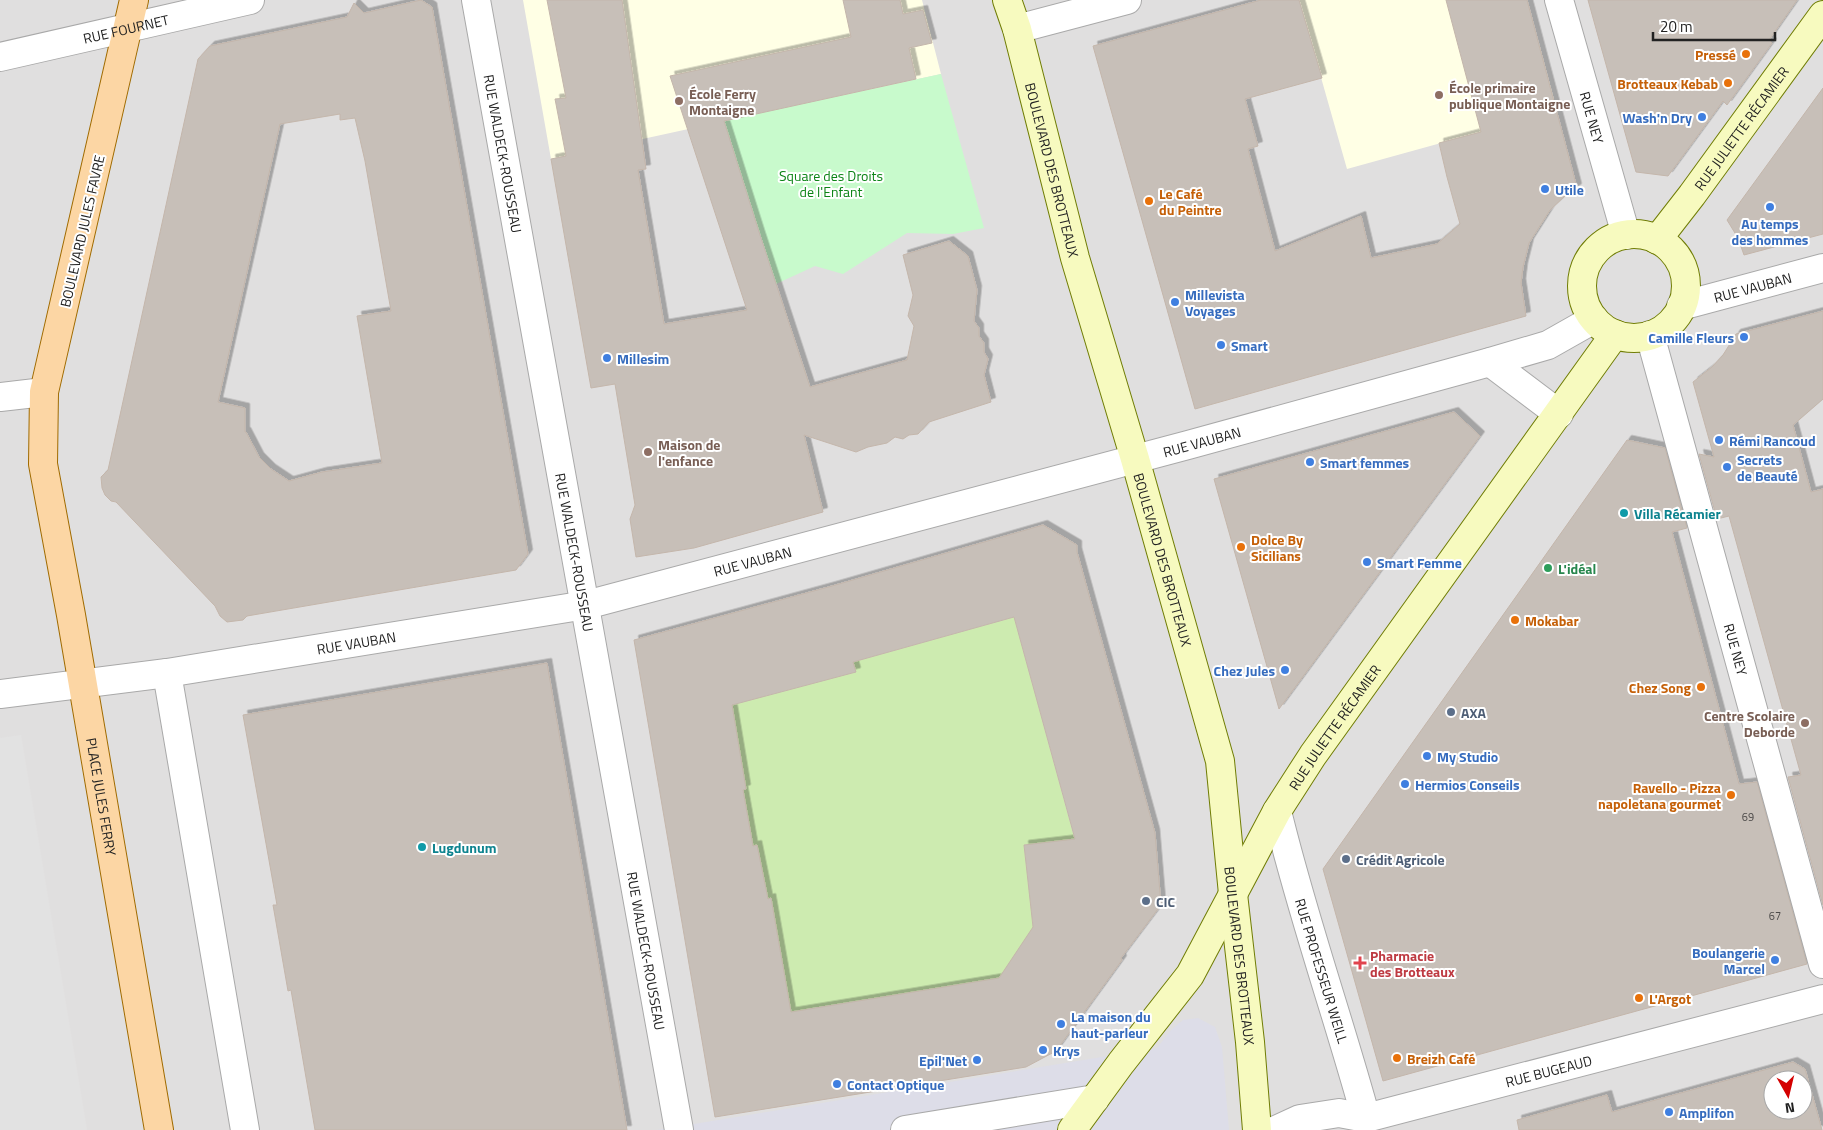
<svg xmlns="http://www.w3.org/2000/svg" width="1823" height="1130" font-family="'Titillium Web',sans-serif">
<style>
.residential{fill:#e0dfdf;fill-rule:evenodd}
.education{fill:#ffffe5}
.grass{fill:#cdebb0}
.park{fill:#c8facc}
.parking{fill:#e2e2e2}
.plaza{fill:#dddde8}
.building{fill:#c7bfb8;stroke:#c4b6ab;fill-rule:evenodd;filter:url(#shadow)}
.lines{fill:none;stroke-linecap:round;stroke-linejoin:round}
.pedestrian-casing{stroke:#a9a9a9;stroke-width:30}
.minor-casing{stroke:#a9a9a9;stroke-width:30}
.tertiary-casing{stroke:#a9a9a9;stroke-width:30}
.secondary-casing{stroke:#707d05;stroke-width:30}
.primary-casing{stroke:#a06b00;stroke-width:30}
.pedestrian{stroke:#fff;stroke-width:28}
.minor{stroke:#fff;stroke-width:28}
.tertiary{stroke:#fff;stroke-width:28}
.secondary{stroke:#f7fabf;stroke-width:28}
.primary{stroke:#fcd6a4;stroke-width:28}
.food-dot{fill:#e8710a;stroke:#fff;stroke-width:2}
.education-dot{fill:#8d6e63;stroke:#fff;stroke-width:2}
.shop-dot{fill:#3f7fe0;stroke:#fff;stroke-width:2}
.culture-dot{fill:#0f9aa8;stroke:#fff;stroke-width:2}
.leisure-dot{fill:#2e9e5b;stroke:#fff;stroke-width:2}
.service-dot{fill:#5c6f8a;stroke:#fff;stroke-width:2}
.health-dot{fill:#e0444e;stroke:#fff;stroke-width:2}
.labels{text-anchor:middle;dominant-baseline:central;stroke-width:4;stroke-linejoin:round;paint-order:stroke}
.number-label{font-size:11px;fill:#4b4948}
.street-label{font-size:14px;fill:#222;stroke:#fff}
.food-label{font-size:14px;font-weight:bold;fill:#c56008;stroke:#fff;text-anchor:start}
.education-label{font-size:14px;font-weight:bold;fill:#785e54;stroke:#fff;text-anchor:start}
.shop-label{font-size:14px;font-weight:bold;fill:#366cbe;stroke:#fff;text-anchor:start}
.park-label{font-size:14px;fill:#0c8416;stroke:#fff}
.culture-label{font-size:14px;font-weight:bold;fill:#0d838f;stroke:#fff;text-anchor:start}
.leisure-label{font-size:14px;font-weight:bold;fill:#27864d;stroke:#fff;text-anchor:start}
.service-label{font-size:14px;font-weight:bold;fill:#4e5e75;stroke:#fff;text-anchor:start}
.health-label{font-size:14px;font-weight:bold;fill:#be3a42;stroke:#fff;text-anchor:start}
</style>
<defs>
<filter id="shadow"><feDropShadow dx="4.5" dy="-4.5" stdDeviation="0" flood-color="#0004"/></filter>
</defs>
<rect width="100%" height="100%" fill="#f2efe9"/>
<!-- residential -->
<path class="residential" d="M0 0H1823V1130H0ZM1773 1080H1803V1110H1773Z"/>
<!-- education -->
<path class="education" d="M523 0H922L941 74 551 159Z
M1299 0H1527L1557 111 1347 169Z"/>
<!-- grass -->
<path class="grass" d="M1014 617 1075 840 1024 846 1034 930 999 979 807 1009 804 1014 775 1028 788 996 771 899 763 900 759 852 757 846H753L743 790 746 789 734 720 728 697 765 696 855 672 853 662Z"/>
<!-- park -->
<path class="park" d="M941 74 984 228 953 234 907 233 843 274 815 266 776 284 728 134 718 122Z"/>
<!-- parking -->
<path class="parking" d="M21 735 65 998 87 1130H0V738Z"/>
<!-- plaza -->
<path class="plaza" d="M1198 1018 1215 1027 1222 1047 1229 1130H657L1157 1048 1171 1030 1183 1020Z"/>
<!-- building -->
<path class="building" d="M421 0 432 7 528 554 516 570 247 616 243 620 227 622 220 616 215 606 116 502 111 501 105 495 102 488 101 477 108 470 198 59 210 46 347 17 354 3 364 13ZM340 114V120L355 118 365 161 391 311 357 316 382 463 322 472 289 481 271 469 259 457 246 432H245V408L218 402 280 124Z
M547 0H622L646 169 638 170 664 324 747 310 670 76 851 37 843 0H900L903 14 923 10 932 43 909 48 916 79 724 121 760 235 810 387 907 360 914 326 908 316 913 295 903 255 949 241 968 256 977 290 974 321 979 328V336L984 343V352L988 359 984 375 991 402 929 422 918 434 909 435 903 439 895 437 887 443 868 447 856 452 804 435 823 512 694 548 636 557 630 519 635 505 615 384 591 388 551 159 566 156 555 99 566 98Z
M1261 0H1299L1322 78 1245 99 1258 146 1248 149 1275 251 1361 216 1371 258 1437 244 1460 224 1447 177 1439 143 1481 132 1446 0H1527L1577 188 1565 196 1550 210 1529 243 1523 267 1521 283 1526 316 1195 409 1093 46Z
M1588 0H1797L1769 40 1772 43 1727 105 1723 101 1668 176 1636 172Z
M1823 88V234L1744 255 1738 238 1727 220Z
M1823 311V399L1793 425 1811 492 1823 489V905L1788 777 1801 775 1729 516 1717 519 1699 454 1714 457 1693 382 1712 367 1723 355 1736 334Z
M1454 412 1480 436 1279 709 1214 479Z
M1627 440 1665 448 1687 528 1672 532 1739 784 1757 782 1807 964 1383 1081 1323 869Z
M1043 525 1077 545V552L1155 833 1161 905 1121 958 1122 960 1056 1051 1026 1067 715 1117 634 640 832 586ZM1014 617 1075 839 1024 845 1033 927 999 978 791 1012 771 898 768 899 757 845 753 846 743 790 746 789 732 705 856 672 853 662Z
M547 663 627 1130H315L291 990 288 991 273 905H277L243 715Z
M1793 1062 1805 1069 1822 1130H1519L1517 1120 1607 1095 1612 1112ZM1773 1080H1803V1110H1773Z"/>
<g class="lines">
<defs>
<g id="pedestrian">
<path id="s1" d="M1277 811C1302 915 1338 1016 1366 1118"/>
</g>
<g id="minor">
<path id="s2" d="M476 0 679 1130"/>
<path id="s3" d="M1559 0 1626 235"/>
<path d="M1017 29 1127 0"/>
<path id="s4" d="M0 57 250 0"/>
<path id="s5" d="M1650 335 1823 964"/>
<path d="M0 397 44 392"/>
<path d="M167 673 245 1130"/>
<path d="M905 1130 1095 1099"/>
<path id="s6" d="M1276 1130 1300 1119 1339 1113 1366 1118 1823 999"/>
</g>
<g id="tertiary">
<path id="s7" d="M1681 306 1823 268"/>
<path d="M1490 362 1559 414"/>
<path id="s8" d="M0 694 167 673 586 605 1188 445 1490 362 1548 345 1594 319"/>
</g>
<g id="secondary">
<path id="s9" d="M1007 0 1017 29 1075 258 1135 459 1220 761 1233 894 1250 1042 1257 1130"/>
<circle cx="1634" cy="286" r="52"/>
<path id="s10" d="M1657 240 1692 195 1823 15"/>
<path id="s11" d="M1072 1130 1121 1063 1190 975 1277 811 1313 755 1615 334"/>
</g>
<g id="primary">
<path id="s12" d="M134 0 44 392 43 464 71 615 159 1130"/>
</g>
</defs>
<!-- pedestrian casing -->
<use href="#pedestrian" class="pedestrian-casing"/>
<!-- minor casing -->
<use href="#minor" class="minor-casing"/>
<!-- tertiary casing -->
<use href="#tertiary" class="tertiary-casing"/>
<!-- secondary casing -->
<use href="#secondary" class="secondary-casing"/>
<!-- primary casing -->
<use href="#primary" class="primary-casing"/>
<!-- pedestrian -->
<use href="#pedestrian" class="pedestrian"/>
<!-- minor -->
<use href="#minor" class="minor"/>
<!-- tertiary -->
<use href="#tertiary" class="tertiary"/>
<!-- secondary -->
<use href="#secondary" class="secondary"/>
<!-- primary -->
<use href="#primary" class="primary"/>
</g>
<!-- markers -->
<g class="food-dot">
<circle cx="1746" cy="54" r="5"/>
<circle cx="1728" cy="83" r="5"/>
<circle cx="1149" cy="201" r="5"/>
<circle cx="1241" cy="547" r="5"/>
<circle cx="1515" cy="620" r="5"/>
<circle cx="1701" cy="687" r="5"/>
<circle cx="1731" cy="795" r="5"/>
<circle cx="1639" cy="998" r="5"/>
<circle cx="1397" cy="1058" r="5"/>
</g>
<g class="education-dot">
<circle cx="1439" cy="95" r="5"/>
<circle cx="679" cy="101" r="5"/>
<circle cx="648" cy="452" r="5"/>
<circle cx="1805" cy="723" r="5"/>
</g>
<g class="shop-dot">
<circle cx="1702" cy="117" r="5"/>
<circle cx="1545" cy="189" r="5"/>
<circle cx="1770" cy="207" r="5"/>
<circle cx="1175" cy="302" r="5"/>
<circle cx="1744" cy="337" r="5"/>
<circle cx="1221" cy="345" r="5"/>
<circle cx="607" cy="358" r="5"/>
<circle cx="1719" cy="440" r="5"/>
<circle cx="1310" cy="462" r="5"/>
<circle cx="1727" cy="467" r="5"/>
<circle cx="1367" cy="562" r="5"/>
<circle cx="1285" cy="670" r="5"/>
<circle cx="1427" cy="756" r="5"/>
<circle cx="1405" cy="784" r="5"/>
<circle cx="1775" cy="960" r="5"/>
<circle cx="1061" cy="1024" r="5"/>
<circle cx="1043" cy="1050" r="5"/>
<circle cx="977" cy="1060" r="5"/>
<circle cx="837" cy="1084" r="5"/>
<circle cx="1669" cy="1112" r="5"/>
</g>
<g class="culture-dot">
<circle cx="1624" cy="513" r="5"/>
<circle cx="422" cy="847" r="5"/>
</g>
<circle class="leisure-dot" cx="1548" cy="568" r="5"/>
<g class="service-dot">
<circle cx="1451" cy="712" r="5"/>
<circle cx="1346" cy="859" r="5"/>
<circle cx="1146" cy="901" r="5"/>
</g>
<path class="health-dot" d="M1357.5 955.5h5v5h5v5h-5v5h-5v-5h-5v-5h5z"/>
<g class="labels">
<!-- number labels -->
<g class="number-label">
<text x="1748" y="817">69</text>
<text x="1775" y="916">67</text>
</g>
<!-- street labels -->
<g class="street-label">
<text stroke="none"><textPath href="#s4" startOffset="129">RUE FOURNET</textPath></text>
<text stroke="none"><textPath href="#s3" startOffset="122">RUE NEY</textPath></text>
<text stroke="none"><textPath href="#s10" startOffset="140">RUE JULIETTE RÉCAMIER</textPath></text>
<text stroke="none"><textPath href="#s2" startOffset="156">RUE WALDECK-ROUSSEAU</textPath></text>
<text stroke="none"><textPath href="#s9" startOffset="176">BOULEVARD DES BROTTEAUX</textPath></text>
<text transform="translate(82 231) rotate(-77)">BOULEVARD JULES FAVRE</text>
<text stroke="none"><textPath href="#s7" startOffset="74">RUE VAUBAN</textPath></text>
<text stroke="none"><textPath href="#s8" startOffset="1230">RUE VAUBAN</textPath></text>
<text stroke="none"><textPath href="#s2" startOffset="561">RUE WALDECK-ROUSSEAU</textPath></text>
<text stroke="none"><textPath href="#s9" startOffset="581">BOULEVARD DES BROTTEAUX</textPath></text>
<text stroke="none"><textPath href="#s8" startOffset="765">RUE VAUBAN</textPath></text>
<text stroke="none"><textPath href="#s8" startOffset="360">RUE VAUBAN</textPath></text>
<text stroke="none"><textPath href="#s5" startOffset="326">RUE NEY</textPath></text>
<text stroke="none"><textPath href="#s11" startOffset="482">RUE JULIETTE RÉCAMIER</textPath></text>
<text stroke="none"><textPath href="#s12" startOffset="812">PLACE JULES FERRY</textPath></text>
<text stroke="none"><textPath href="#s2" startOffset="966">RUE WALDECK-ROUSSEAU</textPath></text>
<text stroke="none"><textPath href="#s9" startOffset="986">BOULEVARD DES BROTTEAUX</textPath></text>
<text stroke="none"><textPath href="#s1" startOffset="166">RUE PROFESSEUR WEILL</textPath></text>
<text stroke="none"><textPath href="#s6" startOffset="282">RUE BUGEAUD</textPath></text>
</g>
<!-- food labels -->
<g class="food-label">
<text x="1736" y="54" text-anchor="end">Pressé</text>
<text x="1718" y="83" text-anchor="end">Brotteaux Kebab</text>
<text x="1159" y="193">Le Café<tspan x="1159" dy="16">du Peintre</tspan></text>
<text x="1251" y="539">Dolce By<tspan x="1251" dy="16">Sicilians</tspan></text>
<text x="1525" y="620">Mokabar</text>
<text x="1691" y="687" text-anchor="end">Chez Song</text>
<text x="1721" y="787" text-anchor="end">Ravello - Pizza<tspan x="1721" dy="16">napoletana gourmet</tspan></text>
<text x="1649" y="998">L'Argot</text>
<text x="1407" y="1058">Breizh Café</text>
</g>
<!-- education labels -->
<g class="education-label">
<text x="1449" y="87">École primaire<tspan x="1449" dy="16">publique Montaigne</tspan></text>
<text x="689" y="93">École Ferry<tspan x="689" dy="16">Montaigne</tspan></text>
<text x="658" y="444">Maison de<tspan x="658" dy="16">l'enfance</tspan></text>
<text x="1795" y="715" text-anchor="end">Centre Scolaire<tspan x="1795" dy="16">Deborde</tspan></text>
</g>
<!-- shop labels -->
<g class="shop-label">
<text x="1692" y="117" text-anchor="end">Wash'n Dry</text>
<text x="1555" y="189">Utile</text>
<text x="1770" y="223" text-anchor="middle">Au temps<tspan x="1770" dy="16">des hommes</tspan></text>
<text x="1185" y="294">Millevista<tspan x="1185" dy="16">Voyages</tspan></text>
<text x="1734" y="337" text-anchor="end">Camille Fleurs</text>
<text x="1231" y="345">Smart</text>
<text x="617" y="358">Millesim</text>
<text x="1729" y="440">Rémi Rancoud</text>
<text x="1737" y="459">Secrets<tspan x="1737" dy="16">de Beauté</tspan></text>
<text x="1320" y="462">Smart femmes</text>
<text x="1377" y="562">Smart Femme</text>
<text x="1275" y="670" text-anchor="end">Chez Jules</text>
<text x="1437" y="756">My Studio</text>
<text x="1415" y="784">Hermios Conseils</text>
<text x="1765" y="952" text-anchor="end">Boulangerie<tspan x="1765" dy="16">Marcel</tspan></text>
<text x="1071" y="1016">La maison du<tspan x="1071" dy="16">haut-parleur</tspan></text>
<text x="1053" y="1050">Krys</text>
<text x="967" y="1060" text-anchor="end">Epil'Net</text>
<text x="847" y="1084">Contact Optique</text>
<text x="1679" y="1112">Amplifon</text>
</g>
<!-- park labels -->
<g class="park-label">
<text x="831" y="175">Square des Droits<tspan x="831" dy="16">de l'Enfant</tspan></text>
</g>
<!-- culture labels -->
<g class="culture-label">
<text x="1634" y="513">Villa Récamier</text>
<text x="432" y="847">Lugdunum</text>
</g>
<!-- leisure labels -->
<g class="leisure-label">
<text x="1558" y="568">L'idéal</text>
</g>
<!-- service labels -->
<g class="service-label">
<text x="1461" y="712">AXA</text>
<text x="1356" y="859">Crédit Agricole</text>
<text x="1156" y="901">CIC</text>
</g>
<!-- health labels -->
<g class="health-label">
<text x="1370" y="955">Pharmacie<tspan x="1370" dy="16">des Brotteaux</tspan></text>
</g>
</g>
<!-- north arrow -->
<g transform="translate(1788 1095) rotate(172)"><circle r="24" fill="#ffffff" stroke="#a7a7a7"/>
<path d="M0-4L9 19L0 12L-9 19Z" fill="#d40000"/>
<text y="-8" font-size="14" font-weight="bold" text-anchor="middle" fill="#222222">N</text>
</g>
<!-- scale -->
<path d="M1653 32v8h122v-8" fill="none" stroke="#222222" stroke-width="2.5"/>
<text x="1660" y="32" font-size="15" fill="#222222" stroke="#ffffff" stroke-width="4" paint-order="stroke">20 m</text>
</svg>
